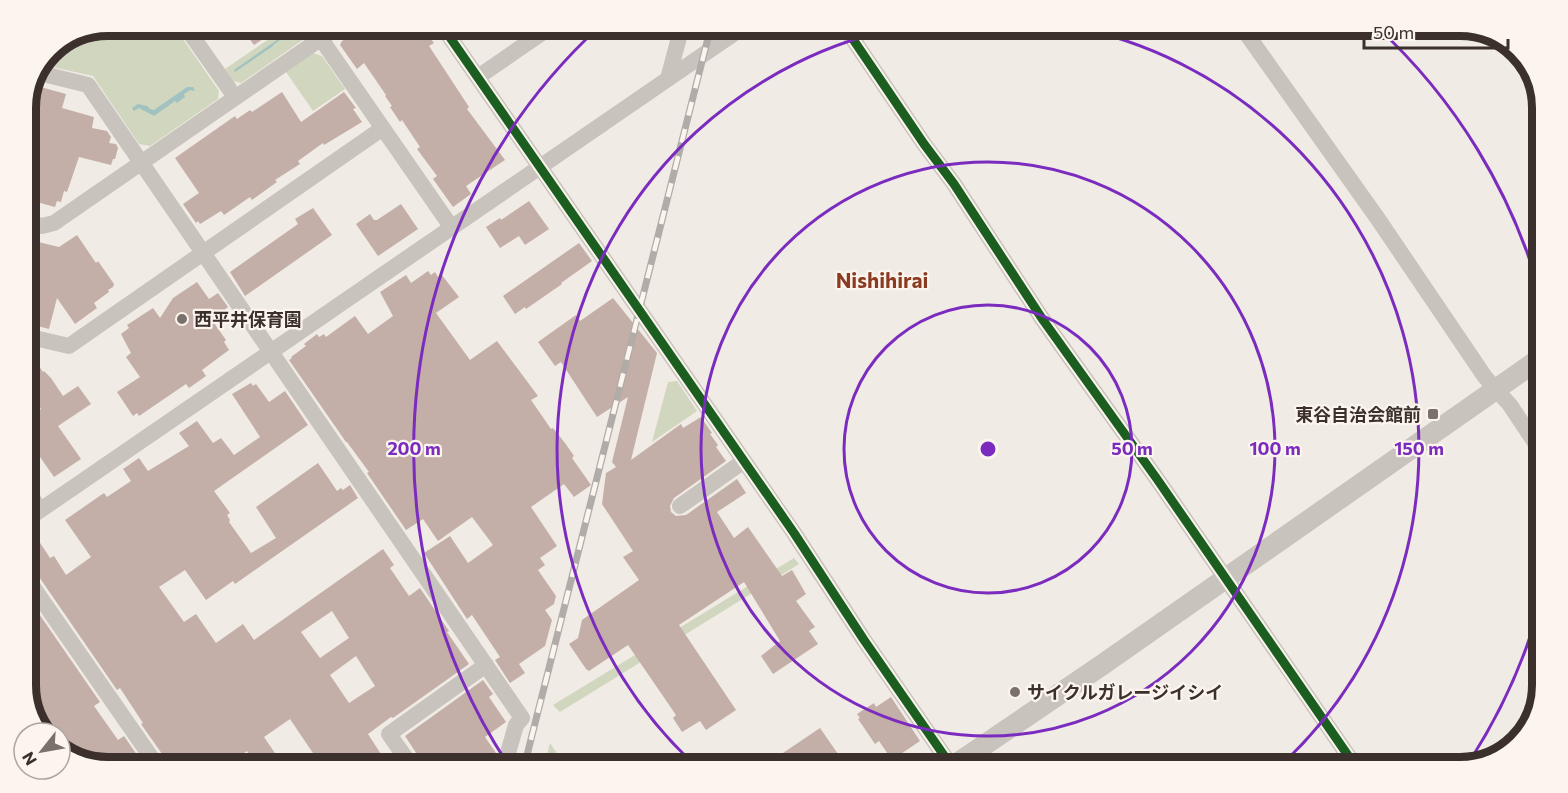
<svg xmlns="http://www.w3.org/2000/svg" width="1568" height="793" font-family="Commissioner,'Noto Sans JP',sans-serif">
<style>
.green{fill:#d1d6bf}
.plaza{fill:#eee3d5}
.water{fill:#a1c2c1}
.building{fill:#c3afa7;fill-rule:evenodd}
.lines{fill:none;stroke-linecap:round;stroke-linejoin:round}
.minor{stroke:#c9c3be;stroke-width:16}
.tertiary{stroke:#c9c3be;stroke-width:21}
.rail-casing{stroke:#b1aca8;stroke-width:7}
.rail{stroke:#fbf5ee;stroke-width:4.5;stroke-dasharray:14;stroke-linecap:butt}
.cycleway-casing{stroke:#fbf5ee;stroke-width:13}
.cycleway{stroke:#1b5e20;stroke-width:9}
.ring{fill:none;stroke:#7b2cbf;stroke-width:3}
.poi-dot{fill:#7a716c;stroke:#fbf5ee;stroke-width:2}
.labels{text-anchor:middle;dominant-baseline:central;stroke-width:4.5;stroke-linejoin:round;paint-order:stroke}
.poi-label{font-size:18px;font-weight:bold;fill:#3b302b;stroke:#fbf5ee;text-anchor:start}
.quarter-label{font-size:21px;font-weight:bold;fill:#8c3b22;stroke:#fbf5ee}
.rim{fill:none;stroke:#3b302b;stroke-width:8}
.centre{fill:#7b2cbf;stroke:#fbf5ee;stroke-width:3}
.ring-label{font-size:18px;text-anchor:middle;font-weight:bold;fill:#7b2cbf;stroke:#fbf5ee;stroke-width:4.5;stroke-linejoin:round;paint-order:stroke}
</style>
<rect width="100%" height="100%" fill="#f0ebe5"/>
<!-- green -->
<path class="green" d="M108 26H174L219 91 218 99 150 146 139 144 93 76 43 65 50 49Z
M288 26H301L305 31 304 39 241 83 233 81 225 69Z
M313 53 322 56 345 89 313 111 286 72Z
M677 381 697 411 652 442 668 382Z
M794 558 799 564 560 712 553 705Z
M550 743 566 767H544Z"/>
<!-- plaza -->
<path class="plaza" d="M914 756 921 767H897Z"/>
<!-- water -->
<path class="water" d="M297 26 298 27 273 45V46L235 72 234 70Z
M187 87H193L195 91 190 90 184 94 185 97 177 103 175 101 154 116 139 108 134 111 132 108 138 104 147 106 150 109 154 110Z"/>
<!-- building -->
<path class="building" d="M240 26H282L254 45Z
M368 26H421L434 43 429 46 469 107 467 109 505 160 466 186 471 194 453 207 433 179 437 176 417 149 420 147 402 120 400 122 390 107 392 106 385 96 386 95 364 63 357 69 340 45 342 41Z
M37 86 66 94 62 108 94 117 92 128 107 131 111 137 109 143 116 144 118 148 115 159H113L111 165 79 157 67 192 64 191 61 202 57 201 55 207 26 199V119L28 120Z
M282 92 301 122 344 92 356 108 353 109 362 122 324 145 323 143 298 161 300 164 275 180 277 182 252 200 250 197 224 215 221 211 200 224 198 221 196 223 183 204 199 193 175 158 235 116 237 119 250 110 252 112Z
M529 201 549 229 525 245 519 236 500 248 486 227 500 218 501 220Z
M401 204 418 229 378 256 356 224 370 214 374 220H377Z
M313 208 332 235 245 296 230 272 298 224 295 219Z
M77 235 96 263 98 261 114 284 113 287 108 290 109 292 94 303 97 308 75 324 57 298 49 329 26 323V239L59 247Z
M579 243 592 261 561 283 562 284 526 309 525 307 515 314 503 296Z
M428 271 431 275 435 272 438 277 441 274 459 297 436 313 470 360 497 341 538 396 531 400 551 429 553 428 565 443 574 456 572 458 591 485 574 497 564 484 531 507 557 546 540 558 545 565 538 570 556 596 554 604 545 610 552 620 545 646 519 664 525 673 510 683 495 660 500 657 472 615 467 619 424 553 450 536 468 563 493 545 472 517 438 541 423 519 406 530 367 473 369 472 347 442H346L289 360 292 358 291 357 306 346 304 344 317 334 319 337 324 334 326 337 355 316 368 334 393 316 380 292 406 275 411 283Z
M197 282 209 299 218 293 228 307 212 320 226 340 224 342 229 350 202 370 206 376 189 388 186 384 139 416 137 413 133 416 117 392 140 377 126 357 131 353 121 334 129 328 127 325 153 308 160 318 173 298Z
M613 298 657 353 631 460 681 424 683 428 701 417 712 433 710 434 718 445 716 447 726 461 674 498 670 506 671 512 676 516 686 515 737 479 746 493 717 512 734 538 748 527 782 576 792 570 806 594 796 601 815 627 809 631 818 644 773 674 761 656 780 641 744 582 679 625 736 710 706 730 700 721 682 732 673 718 676 715 628 645 589 671 586 669 569 644 578 638 582 620 639 580 623 557 633 551 602 504 606 473 616 467 612 462 628 397 597 417 561 362 555 366 538 342 576 315 580 321Z
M26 347 43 372 44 371 51 378 63 396 78 386 91 404 58 426 81 459 54 477 31 444 26 448V420L41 409 26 386Z
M251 383 253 386 256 384 269 402 285 391 308 425 214 491 230 513 227 515 230 520 229 522 251 553 276 538 256 507 318 463 337 491 341 488 343 490 350 485 358 498 235 584 233 581 206 600 185 570 159 587 184 622 196 614 216 643 243 624 254 640 383 549 394 565 390 568 409 596 420 588 449 631 447 632 469 664 393 718 391 717 368 734 390 768H323L290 719 264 737 285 768H258L247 751 222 768H168L167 761 141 724 143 723 120 688 117 690 35 571 26 567V530L31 529 50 558 54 556 66 575 91 557 65 520 104 493 107 497 131 481 123 469 139 458 148 471 189 446 179 433 197 421 213 443 221 438 234 455 260 437 232 394ZM332 611 349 638 320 658 301 632ZM356 656 375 686 349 703 330 675Z
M26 595 100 702 94 706 118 740 124 736 146 768H108L72 759 60 749V733H42L40 731 37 723 43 719 26 691Z
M483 680 493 694 489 697 506 722 485 737 496 753 475 768H426L405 736Z
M891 697 920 741 892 760 879 741 875 744 858 719 860 718 857 714 874 703 876 707Z
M820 728 838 754 817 767H788L780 755Z"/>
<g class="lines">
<!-- minor -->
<path class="minor" d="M185 26 235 97
M312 26 452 228
M442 26 794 533 864 640 952 767
M844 26 924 144 954 184 1043 320 1157 479 1356 767
M1241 26 1378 219 1485 377 1510 405 1542 453
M39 73 88 85 522 718 516 725 504 767
M478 77 552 26
M668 79 682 26
M26 222 42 226 54 223 339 26
M26 336 69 346 383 128
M26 489 40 510
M680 506 744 461
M26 520 745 26
M26 577 158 767
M412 767 389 734 486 665"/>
<!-- tertiary -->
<path class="tertiary" d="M952 767 1102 665 1542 357"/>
<defs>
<path id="rail" d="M524 767 711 26"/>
</defs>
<!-- rail casing -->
<use href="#rail" class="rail-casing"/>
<!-- rail -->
<use href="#rail" class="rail"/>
<defs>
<path id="cycleway" d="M442 26 794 533 864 640 952 767
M844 26 924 144 954 184 1043 320 1157 479 1356 767"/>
</defs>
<!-- cycleway casing -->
<use href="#cycleway" class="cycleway-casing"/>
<!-- cycleway -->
<use href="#cycleway" class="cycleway"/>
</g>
<!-- distance rings -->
<g class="ring">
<circle cx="988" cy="449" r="144"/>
<circle cx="988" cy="449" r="287"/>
<path d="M697 767A431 431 0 0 1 906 26M1070 26A431 431 0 0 1 1279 767"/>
<path d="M1542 598A574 574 0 0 1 1469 762M509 766A574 574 0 0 1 600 26M1376 26A574 574 0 0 1 1541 296"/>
</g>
<!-- markers -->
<g class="poi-dot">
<circle cx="182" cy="319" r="6"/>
<rect x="1427" y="408" width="12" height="12" rx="3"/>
<circle cx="1015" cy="692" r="6"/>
</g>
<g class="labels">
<!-- poi labels -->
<g class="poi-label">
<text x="194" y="319">西平井保育園</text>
<text x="1421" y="414" text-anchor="end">東谷自治会館前</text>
<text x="1027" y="692">サイクルガレージイシイ</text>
</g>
<!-- quarter labels -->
<g class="quarter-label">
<text x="882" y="279">Nishihirai</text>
</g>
</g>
<!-- crop -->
<path d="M0 0H1568V793H0ZM108 36H1460A72 72 0 0 1 1532 108V685A72 72 0 0 1 1460 757H108A72 72 0 0 1 36 685V108A72 72 0 0 1 108 36Z" fill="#fbf5ee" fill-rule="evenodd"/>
<path class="rim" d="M108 36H1460A72 72 0 0 1 1532 108V685A72 72 0 0 1 1460 757H108A72 72 0 0 1 36 685V108A72 72 0 0 1 108 36Z"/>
<circle cx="988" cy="449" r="9" class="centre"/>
<g class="ring-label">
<text x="1132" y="455">50 m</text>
<text x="1275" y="455">100 m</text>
<text x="1419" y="455">150 m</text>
<text x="414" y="455">200 m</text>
</g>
<!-- north arrow -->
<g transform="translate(42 751) rotate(239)"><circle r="28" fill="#fbf5ee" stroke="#aea6a0" stroke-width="1.5"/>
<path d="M0-4.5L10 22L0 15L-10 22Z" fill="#7a716c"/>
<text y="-9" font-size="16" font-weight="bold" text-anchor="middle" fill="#3b302b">N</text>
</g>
<!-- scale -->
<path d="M1364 39v9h144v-9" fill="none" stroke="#3b302b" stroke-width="3"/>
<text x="1373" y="39" font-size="18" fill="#3b302b" stroke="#fbf5ee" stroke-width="4.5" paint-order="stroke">50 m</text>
</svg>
